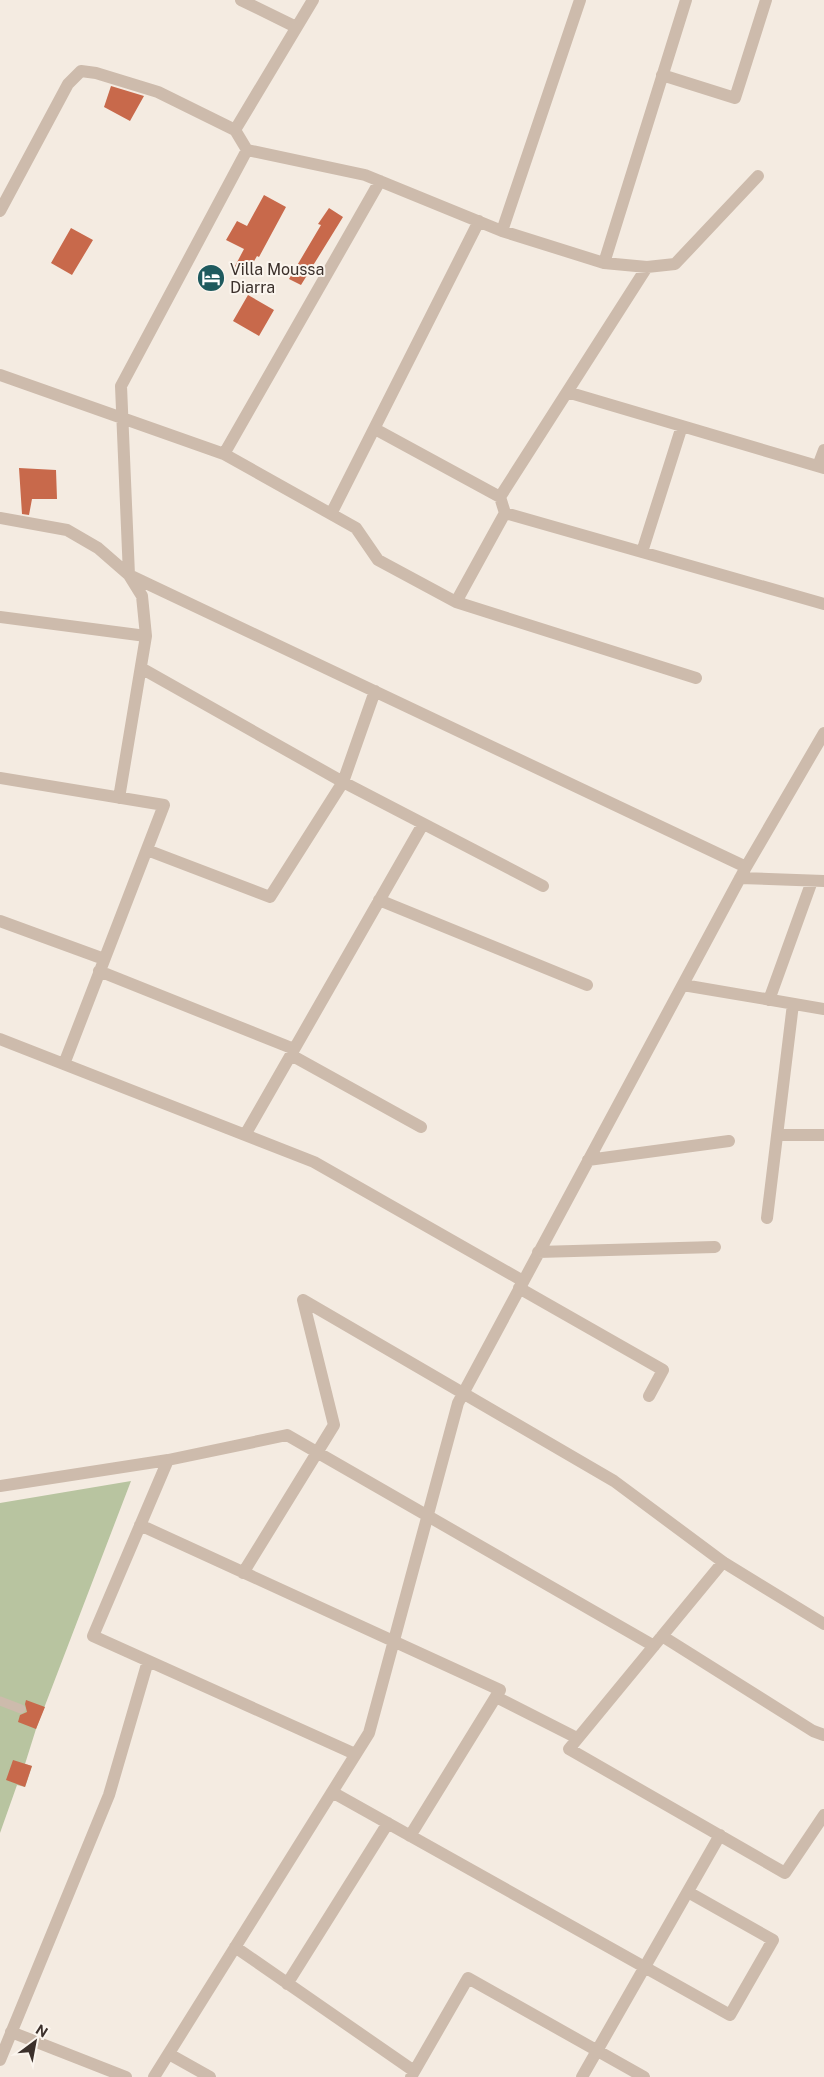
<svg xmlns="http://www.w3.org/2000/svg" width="824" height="2077" font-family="'Public Sans',sans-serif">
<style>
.green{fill:#b8c4a0}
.building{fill:#c8694b}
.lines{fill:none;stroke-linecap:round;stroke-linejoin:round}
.lane{stroke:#cdbbac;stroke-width:9}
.street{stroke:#cdbbac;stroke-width:12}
.labels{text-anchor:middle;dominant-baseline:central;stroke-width:4;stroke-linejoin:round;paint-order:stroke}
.poi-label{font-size:16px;fill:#3b302b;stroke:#fbf5ee;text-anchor:start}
</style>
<rect width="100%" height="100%" fill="#f4ebe1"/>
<!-- green -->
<path class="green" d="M131 1481 36 1729 25 1764 32 1766 25 1787 17 1785 0 1833V1503Z"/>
<!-- building -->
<path class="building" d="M111 86 144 96 130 121 104 107Z
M264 195 286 207 259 257 257 256 246 275 234 268 244 249 226 240 237 221 247 226Z
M329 208 343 217 301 285 289 279 321 225 318 224Z
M71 228 93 240 72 275 51 263Z
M248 295 274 310 259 336 233 321Z
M19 468 56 470 57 499H32L29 515 22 514Z
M26 1700 45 1707 36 1729 18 1722 20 1715 27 1712 25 1704Z
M13 1760 32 1766 25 1787 6 1780Z"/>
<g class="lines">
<!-- lane -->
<path class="lane" d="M0 1701 21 1709"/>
<!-- street -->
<path class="street" d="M241 0 296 27
M662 75 735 98 766 0
M235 130 313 0
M0 211 68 84 81 71 96 73 158 92 235 130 247 150 365 175 502 231 604 263 647 267 675 264 758 176
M502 231 580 0
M604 263 686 0
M0 375 224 454 356 528 378 560 456 602 696 678
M567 392 824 468
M375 429 500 497 505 513 456 602
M224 454 380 181
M818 466 824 450
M500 497 647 267
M505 513 824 604
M331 514 479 221
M0 518 67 530 98 548 129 575 746 867 824 733
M642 552 682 426
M0 617 146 636
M141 668 343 782 543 886
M0 778 164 805 64 1064
M119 798 146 636 142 596 129 575 121 386 247 150
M147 850 270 897 343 782 375 691
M740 878 824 881
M379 900 587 985
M0 921 104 959
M99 971 294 1049
M683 985 824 1009
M769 1000 812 881
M0 1039 314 1162 523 1281
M291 1055 421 1127
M245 1135 423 824
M778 1135H824
M588 1160 729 1141
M767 1218 793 1004
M538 1252 715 1247
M519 1288 663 1370 649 1396
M303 1300 614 1481 723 1562 824 1624
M168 1460 93 1636 355 1754
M0 1486 168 1460 287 1435 654 1646
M140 1525 500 1690 410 1836
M723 1562 569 1749 785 1873 824 1815
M243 1573 334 1425 303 1300
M662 1636 813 1731 824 1735
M496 1697 577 1738
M332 1792 730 2015 773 1940 688 1892
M235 1947 414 2071
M287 1984 388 1823
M11 2032 126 2077
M169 2054 210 2077
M0 2060 109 1795 148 1661
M154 2077 369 1733 458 1403 746 867
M411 2077 468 1978 644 2077
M582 2077 720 1835"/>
</g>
<!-- icons -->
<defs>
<symbol id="hotel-disc" viewBox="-11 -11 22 22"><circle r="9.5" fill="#1f5a5e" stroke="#fbf5ee"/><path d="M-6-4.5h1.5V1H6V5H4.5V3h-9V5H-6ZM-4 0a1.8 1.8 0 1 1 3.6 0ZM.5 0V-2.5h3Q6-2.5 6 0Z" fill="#fff"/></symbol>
</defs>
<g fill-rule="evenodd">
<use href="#hotel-disc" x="195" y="262" width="32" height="32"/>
</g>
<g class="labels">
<!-- poi labels -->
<g class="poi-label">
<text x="230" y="269">Villa Moussa<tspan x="230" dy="18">Diarra</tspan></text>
</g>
</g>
<!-- north arrow -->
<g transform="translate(35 2042) rotate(32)" stroke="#fbf5ee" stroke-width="4" paint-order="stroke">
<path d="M0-4L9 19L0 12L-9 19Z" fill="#3b302b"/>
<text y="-8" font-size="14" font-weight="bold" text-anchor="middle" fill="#3b302b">N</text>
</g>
</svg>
